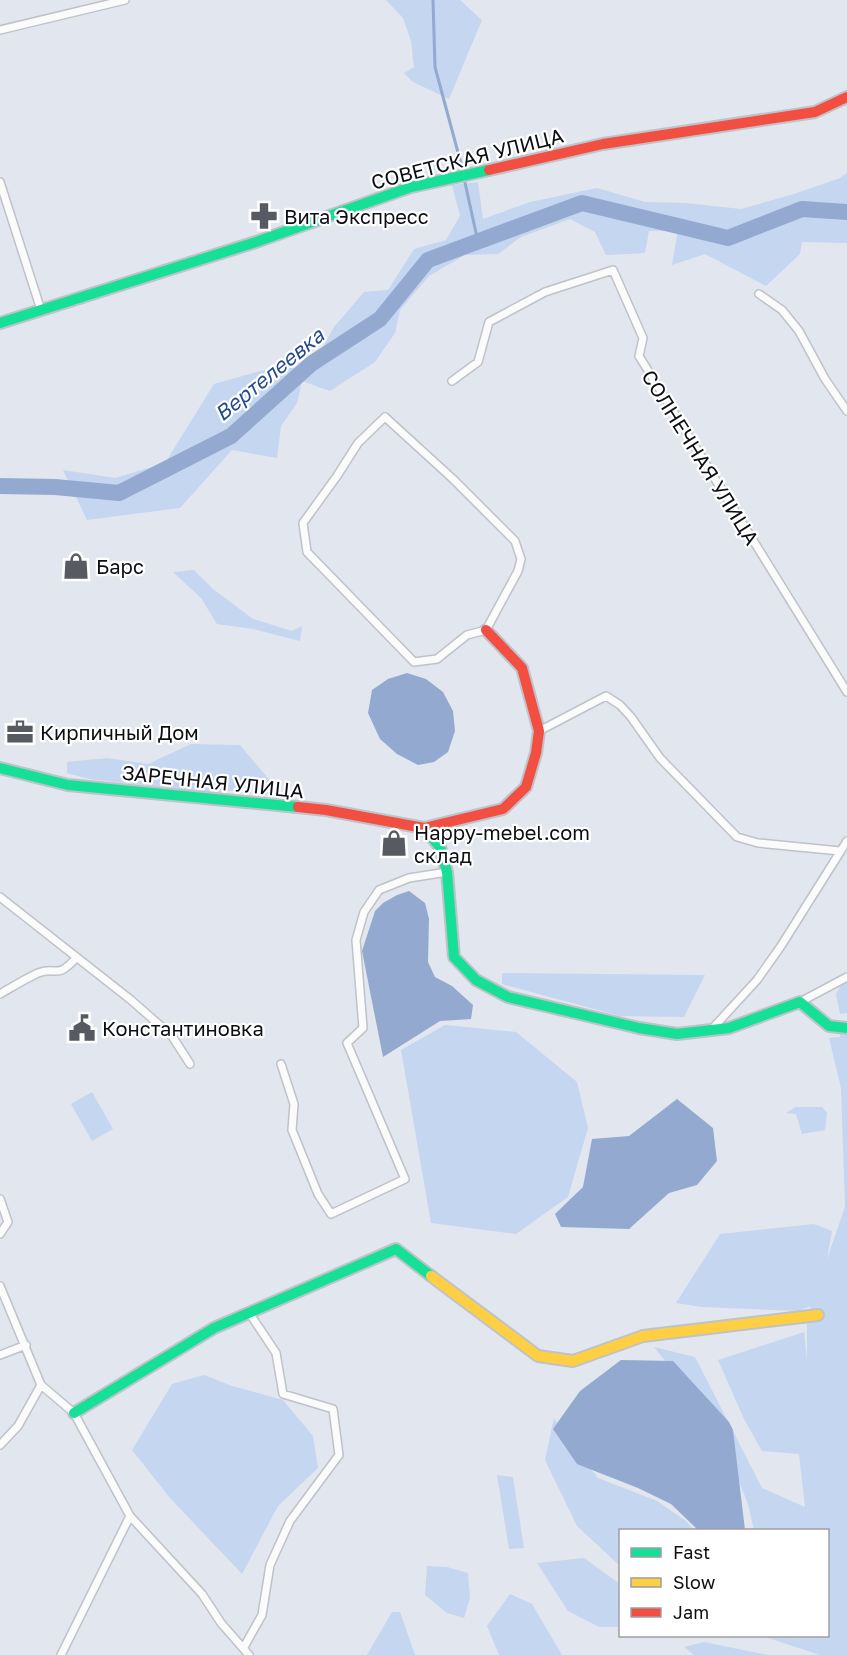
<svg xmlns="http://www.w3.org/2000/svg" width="847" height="1655" font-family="'Golos Text',sans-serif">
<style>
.green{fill:#c5d6f1}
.water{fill:#93a9cf}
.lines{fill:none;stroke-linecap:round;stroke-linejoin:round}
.stream{stroke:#93a9cf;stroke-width:3}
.river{stroke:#93a9cf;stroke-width:16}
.street-casing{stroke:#bfc2c7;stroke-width:10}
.fast-casing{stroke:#bfc2c7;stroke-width:14}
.slow-casing{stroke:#bfc2c7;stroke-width:14}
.jam-casing{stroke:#bfc2c7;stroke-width:14}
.street{stroke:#fbfbfc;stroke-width:7}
.fast{stroke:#16e098;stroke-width:10}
.slow{stroke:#ffcf43;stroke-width:10}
.jam{stroke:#f24e42;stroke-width:10}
.labels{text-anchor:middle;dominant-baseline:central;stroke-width:4.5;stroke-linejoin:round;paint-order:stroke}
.street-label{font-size:20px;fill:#0c0e13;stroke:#fff}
.poi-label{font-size:20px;fill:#0c0e13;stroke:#fff;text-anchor:start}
.water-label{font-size:21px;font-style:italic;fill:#254b8a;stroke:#fff}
</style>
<rect width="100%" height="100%" fill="#e2e6ee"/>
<!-- green -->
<path class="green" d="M386 0H460L482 20 449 99 413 82 404 73 414 67 411 41 403 18Z
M847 173V243L802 242 800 254 766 286 705 254 672 265 678 230 649 231 645 253 606 255 595 232 570 219 521 237 498 254 465 255 429 276 400 310 395 333 375 362 330 391 302 381 297 403 281 426 277 458 232 450 180 508 87 520 63 470 115 478 165 463 214 384 275 367 301 368 321 351 334 327 364 292 388 290 414 249 446 240 460 216 452 185 478 182 483 219 530 202 597 188 645 202 686 203 741 209 794 194 840 178Z
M194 570 213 589 253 619 292 631 302 626 300 641 253 629 217 624 201 598 173 572Z
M191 744 240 745 277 789 266 795 261 793 263 786 254 778 249 787 218 793 89 779 67 773V762L107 758 148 764Z
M502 973 705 975 684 1017 620 1016 502 984Z
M847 975V1013L840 1014 836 994Z
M445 1025 516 1032 577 1082 588 1128 568 1197 516 1234 431 1223 401 1050Z
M847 1032V1655H820L762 1636H828V1530H754L748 1504 716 1424 654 1347 695 1357 762 1488 805 1507 799 1454 762 1451 744 1419 718 1360 804 1332 807 1360V1318L811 1306 798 1311 702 1307 676 1303 720 1234 814 1224 832 1231 827 1259 845 1207 841 1088 829 1038 840 1037V1033Z
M92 1092 113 1129 92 1141 71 1104Z
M796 1107H822L827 1113 825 1130 802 1134 796 1114 786 1113Z
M204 1375 232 1386 283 1400 313 1436 318 1468 278 1506 242 1574 170 1498 132 1450 172 1384Z
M554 1418 564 1436 598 1478 657 1501 686 1521 694 1530H620V1566L577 1526 545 1460Z
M497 1475 513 1477 524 1548 509 1549Z
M584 1558 620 1584V1627H599L568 1611 537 1563Z
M427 1566 447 1567 468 1573 470 1598 464 1618 447 1613 425 1595Z
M510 1594 532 1604 562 1655H499L487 1626Z
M392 1612H400L415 1655H367Z
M704 1642 768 1655H694L684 1647Z"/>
<!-- water -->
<path class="water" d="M407 673 426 679 443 692 453 711 455 731 448 752 434 762 418 765 397 754 380 739 368 713 372 690 388 679Z
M409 891 425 903 429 919 428 962 435 977 452 986 473 1005 471 1019 440 1021 383 1057 362 951 375 911 383 903 397 895Z
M677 1099 713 1128 717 1161 697 1185 669 1193 629 1229 561 1227 555 1214 583 1187 592 1139 629 1136Z
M621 1360 673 1361 729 1422 733 1430 745 1530H698L671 1504 638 1488 577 1464 553 1429 580 1391Z"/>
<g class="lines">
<!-- stream -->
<path class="stream" d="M433 0 435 67 463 171
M464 178 478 242"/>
<!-- river -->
<path class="river" d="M0 486 55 487 119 493 231 436 311 364 380 319 428 260 582 203 728 238 802 209 847 212"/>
<defs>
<path id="street" d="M0 30 125 0
M0 182 41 310
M759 294 782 310 799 331 825 379 847 411
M452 381 478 362 489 322 545 292 613 270 643 338 639 356 847 692
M385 417 453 479 515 541 521 559 518 571 486 630 467 635 437 659 414 662 307 552 303 523 337 476 358 443Z
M539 731 606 696 620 705 631 717 660 758 737 837 758 843 840 851
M0 897 131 1000 172 1036 190 1064
M0 994C12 987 25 979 38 973 58 966 56 980 76 958
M800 1002 847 977
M712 1029 757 980 781 946 847 841
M281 1064 294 1104 292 1130 318 1194 331 1214 405 1179 347 1043 363 1028 356 940 364 912 379 890 409 878 447 872
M0 1199 8 1222 0 1234
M0 1286 41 1385 74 1413 130 1516 202 1594 221 1623 249 1655
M0 1355 26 1345
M0 1445 18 1426 41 1385
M244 1647 262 1615 270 1565 290 1521 339 1455 333 1409 283 1394 276 1353 250 1314
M61 1655 130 1516"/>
<path id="fast" d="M0 323 256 242 411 187 489 170
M0 768 68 785 298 807
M424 828 440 847 447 872 454 957 476 980 508 997 639 1028 677 1034 729 1028 800 1002 829 1026 847 1028
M74 1413 214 1328 396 1249 431 1276"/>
<path id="slow" d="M431 1276 538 1356 573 1361 643 1336 818 1315"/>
<path id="jam" d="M489 170 603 144 815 112 847 97
M298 807 326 810 424 828 503 809 526 787 536 753 539 731 522 668 486 630"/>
</defs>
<!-- street casing -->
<use href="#street" class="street-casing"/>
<!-- fast casing -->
<use href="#fast" class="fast-casing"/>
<!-- slow casing -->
<use href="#slow" class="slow-casing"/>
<!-- jam casing -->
<use href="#jam" class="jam-casing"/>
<!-- street -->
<use href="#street" class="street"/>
<!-- fast -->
<use href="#fast" class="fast"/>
<!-- slow -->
<use href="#slow" class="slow"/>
<!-- jam -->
<use href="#jam" class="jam"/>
</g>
<!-- icons -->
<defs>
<symbol id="pharmacy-bare" viewBox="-9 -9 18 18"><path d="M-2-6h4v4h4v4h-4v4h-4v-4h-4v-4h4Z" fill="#575a60" stroke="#fff" stroke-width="2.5" paint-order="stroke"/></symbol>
<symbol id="shop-bare" viewBox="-9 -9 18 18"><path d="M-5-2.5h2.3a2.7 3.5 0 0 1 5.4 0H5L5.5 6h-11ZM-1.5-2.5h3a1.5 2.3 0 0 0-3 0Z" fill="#575a60" stroke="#fff" stroke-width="2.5" paint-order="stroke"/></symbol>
<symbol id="office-bare" viewBox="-9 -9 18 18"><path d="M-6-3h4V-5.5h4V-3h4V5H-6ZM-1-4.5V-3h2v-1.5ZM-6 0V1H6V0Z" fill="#575a60" stroke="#fff" stroke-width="2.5" paint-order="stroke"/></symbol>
<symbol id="civic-bare" viewBox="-9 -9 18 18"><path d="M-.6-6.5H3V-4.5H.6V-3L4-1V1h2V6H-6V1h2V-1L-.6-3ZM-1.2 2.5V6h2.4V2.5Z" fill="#575a60" stroke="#fff" stroke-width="2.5" paint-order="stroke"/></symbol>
</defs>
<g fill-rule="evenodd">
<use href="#pharmacy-bare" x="245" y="197" width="38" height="38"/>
<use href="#shop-bare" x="57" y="547" width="38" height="38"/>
<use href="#office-bare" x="1" y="713" width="38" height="38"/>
<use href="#shop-bare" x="375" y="824" width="38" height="38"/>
<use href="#civic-bare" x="63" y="1009" width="38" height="38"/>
</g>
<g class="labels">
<!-- street labels -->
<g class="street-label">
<text transform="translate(467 158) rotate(-14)">СОВЕТСКАЯ УЛИЦА</text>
<text transform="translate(701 457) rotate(58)">СОЛНЕЧНАЯ УЛИЦА</text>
<text transform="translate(213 781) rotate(6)">ЗАРЕЧНАЯ УЛИЦА</text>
</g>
<!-- poi labels -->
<g class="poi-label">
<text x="284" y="216">Вита Экспресс</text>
<text x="96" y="566">Барс</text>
<text x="40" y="732">Кирпичный Дом</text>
<text x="414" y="832">Happy-mebel.com<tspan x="414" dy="23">склад</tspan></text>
<text x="102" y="1028">Константиновка</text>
</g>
<!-- water labels -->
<g class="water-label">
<text transform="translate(269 374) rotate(-39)">Вертелеевка</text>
</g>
</g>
<!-- legend -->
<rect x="619" y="1529" width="210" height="108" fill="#ffffff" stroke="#9e9fa1" stroke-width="1.5"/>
<rect x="631" y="1548" width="30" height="9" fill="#16e098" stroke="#9e9fa1" stroke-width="1.5"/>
<text x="673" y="1559" font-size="18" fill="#0c0e13">Fast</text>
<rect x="631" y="1578" width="30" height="9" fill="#ffcf43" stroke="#9e9fa1" stroke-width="1.5"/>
<text x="673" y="1589" font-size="18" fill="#0c0e13">Slow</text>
<rect x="631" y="1608" width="30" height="9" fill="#f24e42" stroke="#9e9fa1" stroke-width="1.5"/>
<text x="673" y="1619" font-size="18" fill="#0c0e13">Jam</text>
</svg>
